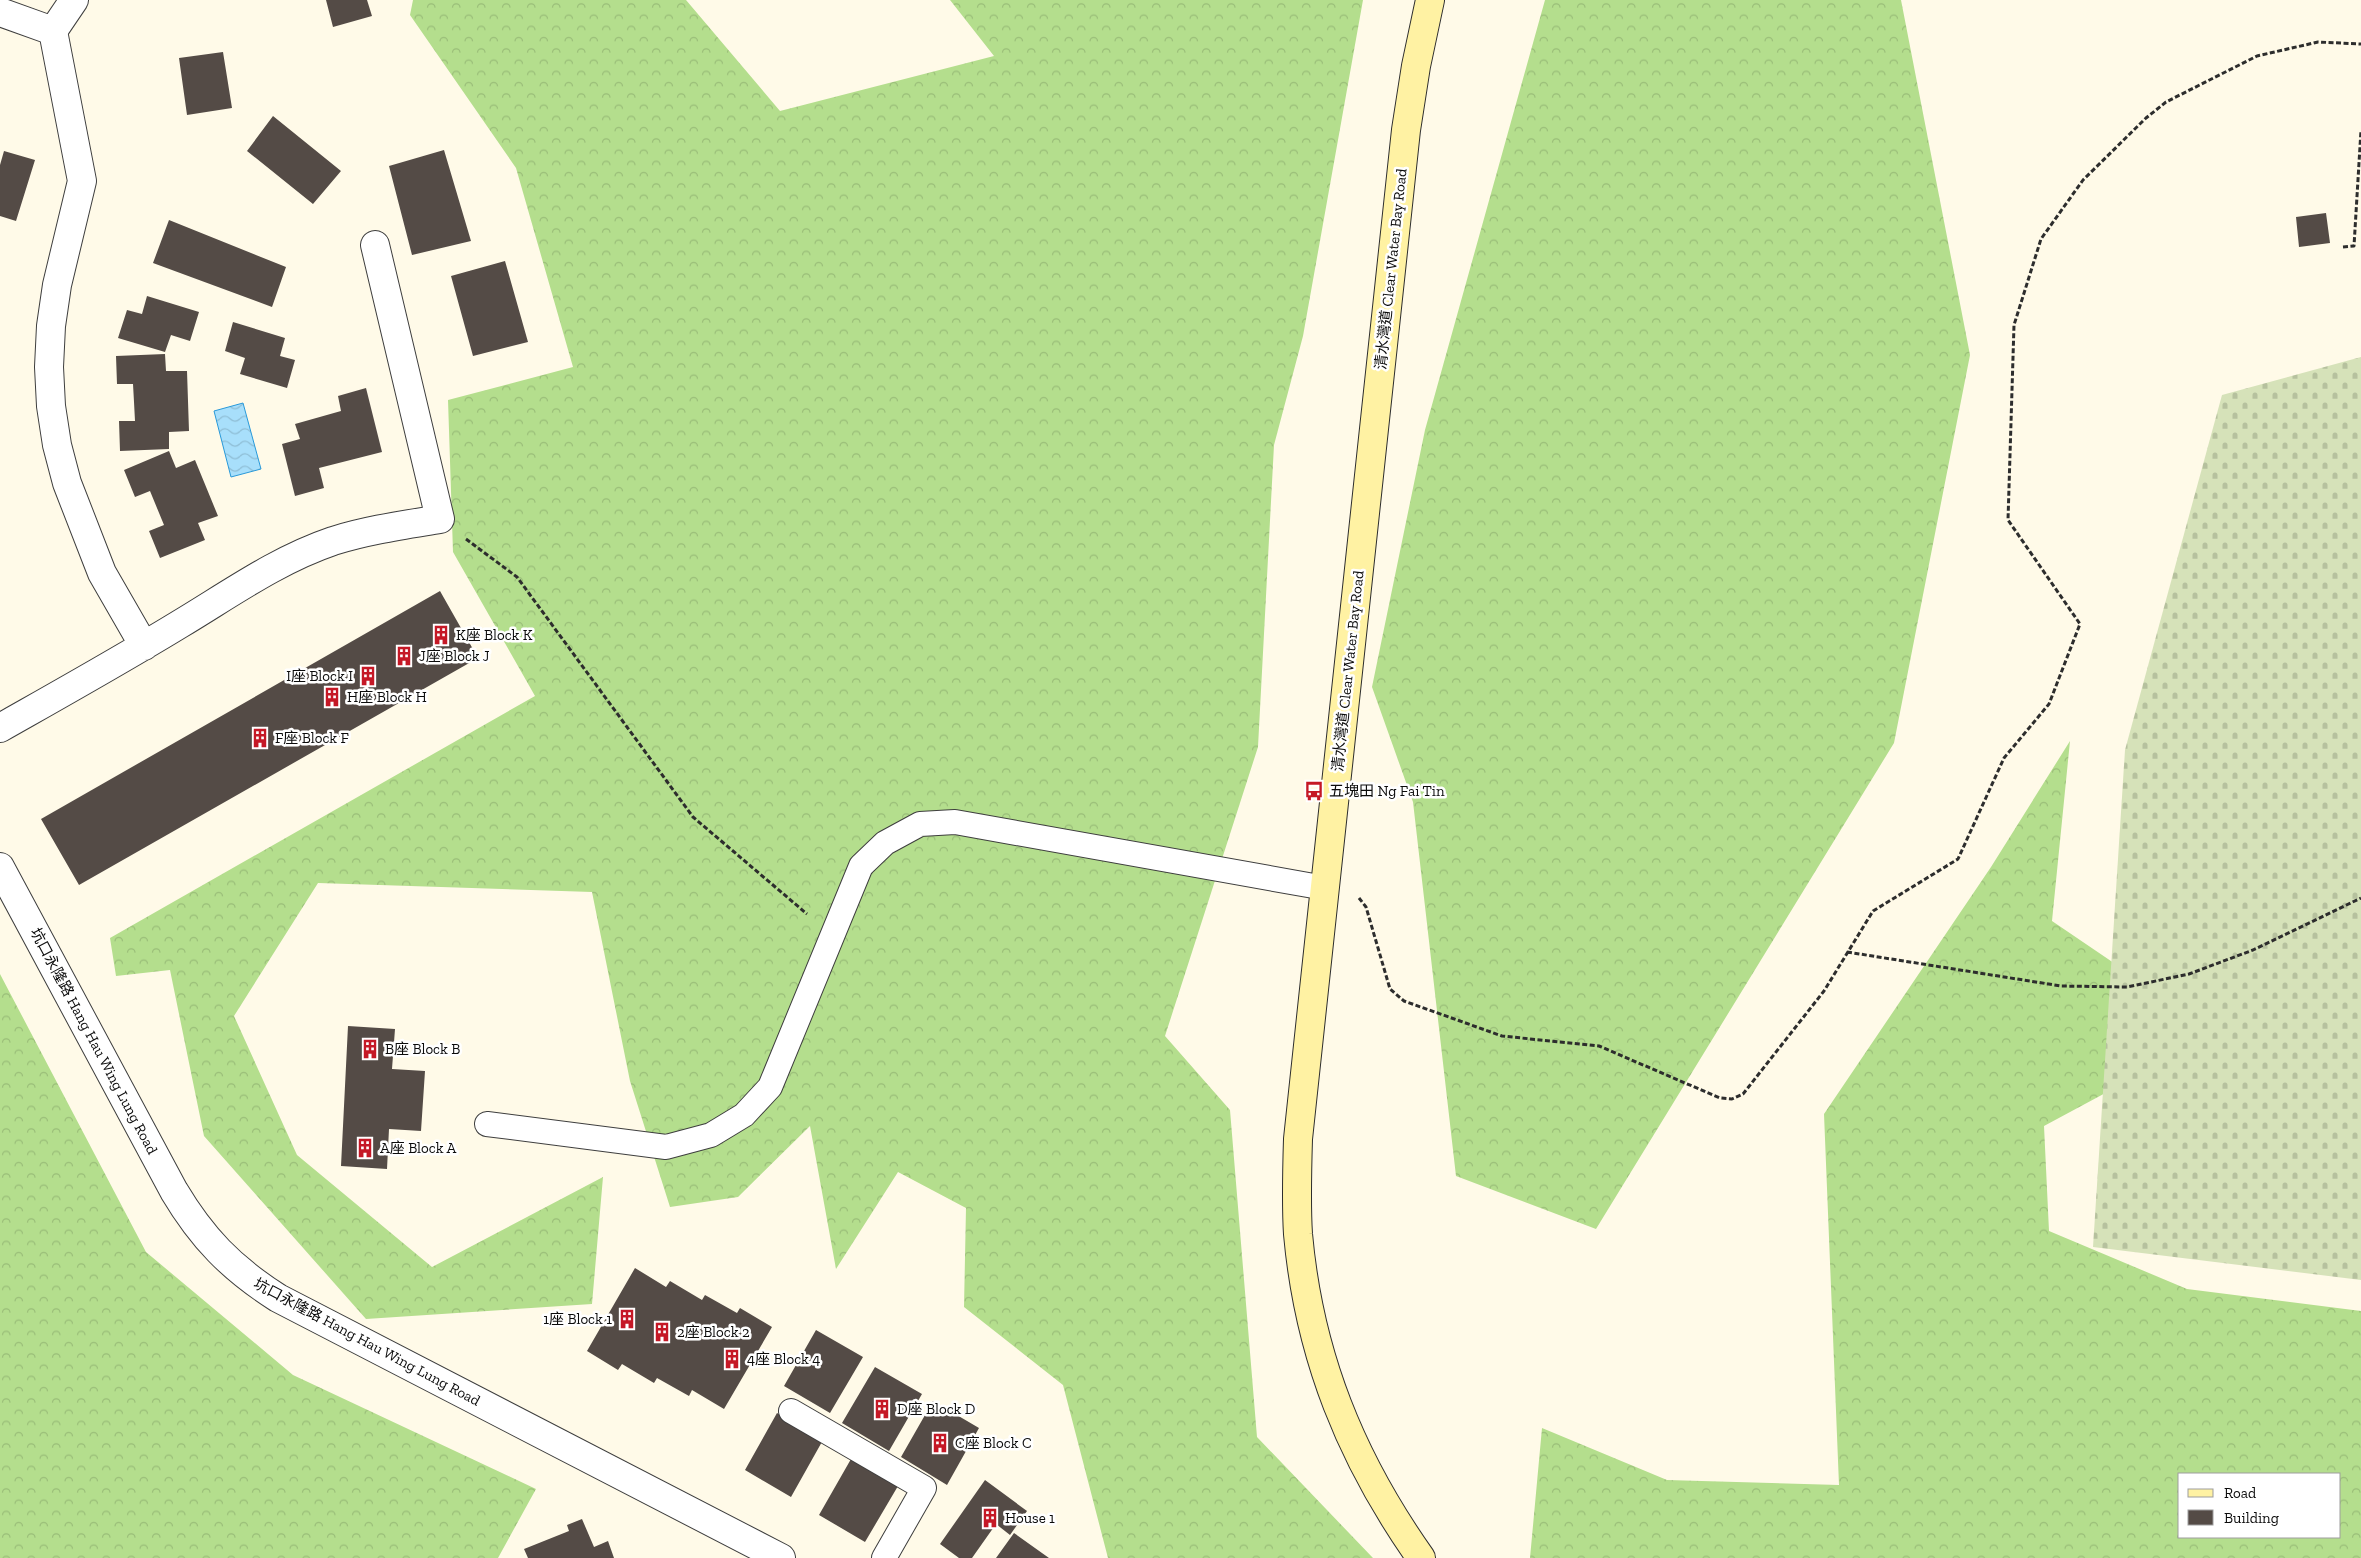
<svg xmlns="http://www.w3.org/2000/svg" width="2361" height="1558" font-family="'Zilla Slab','Noto Sans TC',serif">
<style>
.forest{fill:url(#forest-crowns);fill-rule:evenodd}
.cemetery{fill:url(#cemetery-stones)}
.water{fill:url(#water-waves);stroke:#2999d9}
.building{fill:#544b46}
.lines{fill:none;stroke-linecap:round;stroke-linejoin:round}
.lane-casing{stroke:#3e3e3e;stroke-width:26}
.street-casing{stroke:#3e3e3e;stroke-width:30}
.secondary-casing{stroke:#2d2d2d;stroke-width:30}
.path{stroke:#2d2d2d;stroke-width:3;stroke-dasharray:5 2.5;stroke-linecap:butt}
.lane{stroke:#fff;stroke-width:24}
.street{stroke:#fff;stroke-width:28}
.secondary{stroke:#fff2a3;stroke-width:28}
.labels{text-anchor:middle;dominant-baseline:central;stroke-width:5;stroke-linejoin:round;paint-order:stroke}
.street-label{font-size:15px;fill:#0b0b0b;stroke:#fff}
.poi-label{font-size:15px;fill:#0b0b0b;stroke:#fff;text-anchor:start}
</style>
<defs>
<pattern id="forest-crowns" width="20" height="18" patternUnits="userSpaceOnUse" patternTransform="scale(1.25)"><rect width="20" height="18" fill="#b4de8d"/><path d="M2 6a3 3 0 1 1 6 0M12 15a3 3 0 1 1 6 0" fill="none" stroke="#99bd78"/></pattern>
<pattern id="cemetery-stones" width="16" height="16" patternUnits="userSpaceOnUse" patternTransform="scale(1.25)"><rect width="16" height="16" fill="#d6e2b9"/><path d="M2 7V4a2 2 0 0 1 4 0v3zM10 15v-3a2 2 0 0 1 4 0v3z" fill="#b6c19e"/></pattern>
<pattern id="water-waves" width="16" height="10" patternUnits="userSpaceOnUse" patternTransform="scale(1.25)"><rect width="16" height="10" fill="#a8dffb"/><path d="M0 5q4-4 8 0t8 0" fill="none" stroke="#8fbed6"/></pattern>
</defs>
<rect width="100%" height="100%" fill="#fffae8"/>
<!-- forest -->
<path class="forest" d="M413 0H686L780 111 994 56 950 0H1363L1303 336 1274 445 1258 747 1165 1036 1230 1110 1257 1437 1373 1558H1108L1063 1385 964 1307 966 1208 898 1172 836 1269 810 1126 738 1197 670 1207 630 1081 592 892 318 883 234 1016 297 1155 432 1267 603 1177 592 1304 366 1319 204 1136 170 970 116 976 110 938 535 696 453 552 448 400 573 367 516 168 410 15Z
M1545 0H1901L1970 355 1894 743 1596 1229 1456 1176 1413 802 1372 687 1425 430Z
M2070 741 2052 921 2217 1033 2044 1126 2049 1231 2187 1289 2361 1311V1558H1530L1542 1428 1667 1480 1839 1485 1824 1114 1991 867ZM2180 1474H2340V1537H2180Z
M0 974 146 1252 293 1375 536 1489 498 1558H0Z"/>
<!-- cemetery -->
<path class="cemetery" d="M2361 357V1280L2093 1247 2125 750 2222 395Z"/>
<!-- water -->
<path class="water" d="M243 403 261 469 231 477 214 411Z"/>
<!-- building -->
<path class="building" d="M326 0H367L372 16 333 27Z
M223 52 232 108 187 115 179 58Z
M273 116 341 171 313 204 247 151Z
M444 150 471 241 412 255 389 166Z
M4 151 35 160 16 221 0 216V165Z
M2326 213 2330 243 2299 247 2296 217Z
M169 220 286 267 272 307 153 263Z
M505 261 528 342 473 356 451 276Z
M147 296 199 312 190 341 171 335 165 352 118 338 127 310 142 314Z
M233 322 285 338 280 356 295 360 287 388 240 374 245 358 225 351Z
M165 354 166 371H187L189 431 169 432V449L120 451 119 421H135L134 402 133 384H117L116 356Z
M366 388 382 452 319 468 324 488 295 496 282 444 300 439 295 424 341 411 338 396Z
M169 451 176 468 195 460 218 516 198 523 205 540 160 558 149 531 164 525 150 491 135 497 124 470Z
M440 591 478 658 79 885 41 819Z
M348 1026 395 1029 392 1069 425 1071 421 1131 389 1129 387 1169 341 1166Z
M635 1268 666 1287 670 1281 702 1300 705 1295 737 1313 740 1308 772 1327 724 1409 692 1390 689 1396 657 1378 654 1383 622 1364 618 1370 587 1351Z
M816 1330 863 1357 830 1413 784 1386Z
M875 1367 922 1394 889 1451 842 1423Z
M933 1401 979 1428 947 1485 901 1457Z
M777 1413 823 1440 791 1497 745 1470Z
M851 1459 898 1486 865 1542 819 1515Z
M985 1480 1027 1511 1010 1535 996 1524 972 1558H959L940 1544Z
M582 1519 594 1547 608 1541 614 1558H528L524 1549 569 1531 567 1525Z
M1014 1533 1049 1558H996Z"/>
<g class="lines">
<defs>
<path id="lane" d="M487 1124 666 1147 711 1135 744 1115 770 1087 861 866 885 843 920 824 955 822 1325 888
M791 1411 924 1488 884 1558"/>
<path id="street" d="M74 0 53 31 82 181 57 285 51 326 49 367 51 406 57 445 67 483 102 573 144 646
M0 12 53 31
M0 728C60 694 121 660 180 624 230 594 277 560 333 541 368 530 404 525 440 519L375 245
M0 867 174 1191C202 1238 231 1268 278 1298L781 1558"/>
<path id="secondary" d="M1421 1558C1351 1459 1309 1356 1298 1234 1296 1203 1297 1171 1298 1139L1406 130 1416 66 1430 0"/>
</defs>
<!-- lane casing -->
<use href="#lane" class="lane-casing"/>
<!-- street casing -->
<use href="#street" class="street-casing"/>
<!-- secondary casing -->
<use href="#secondary" class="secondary-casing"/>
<!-- path -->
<path class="path" d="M2343 247 2354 246 2361 130
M466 539 517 577 693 817 807 914
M1359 898 1366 907 1390 989 1404 1001 1502 1036 1599 1046 1720 1098 1732 1099 1743 1094 1824 991 1873 911 1958 859 2004 758 2049 704 2080 624 2008 520 2014 325 2041 239 2083 180 2146 118 2166 102 2257 56 2318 42 2361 44
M1847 952 2061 986 2127 987 2189 974 2253 950 2361 898"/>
<!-- lane -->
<use href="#lane" class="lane"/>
<!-- street -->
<use href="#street" class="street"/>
<!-- secondary -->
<use href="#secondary" class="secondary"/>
</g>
<!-- icons -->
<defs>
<symbol id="building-bare" viewBox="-9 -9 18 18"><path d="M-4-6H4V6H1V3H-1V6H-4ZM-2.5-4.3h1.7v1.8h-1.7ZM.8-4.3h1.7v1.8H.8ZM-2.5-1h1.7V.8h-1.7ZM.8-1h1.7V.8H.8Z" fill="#c51826" stroke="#fff" stroke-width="2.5" paint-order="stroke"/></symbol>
<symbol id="bus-bare" viewBox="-9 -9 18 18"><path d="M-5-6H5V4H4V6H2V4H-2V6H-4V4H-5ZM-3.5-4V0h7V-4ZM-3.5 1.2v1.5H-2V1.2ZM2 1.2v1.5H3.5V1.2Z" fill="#c51826" stroke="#fff" stroke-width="2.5" paint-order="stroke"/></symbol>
</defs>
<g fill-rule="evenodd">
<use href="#building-bare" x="427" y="621" width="28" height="28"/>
<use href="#building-bare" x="390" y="642" width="28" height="28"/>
<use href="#building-bare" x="354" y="662" width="28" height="28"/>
<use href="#building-bare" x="318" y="683" width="28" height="28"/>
<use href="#building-bare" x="246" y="724" width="28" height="28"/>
<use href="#bus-bare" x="1300" y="777" width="28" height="28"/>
<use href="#building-bare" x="356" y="1035" width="28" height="28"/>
<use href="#building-bare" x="351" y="1134" width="28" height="28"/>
<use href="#building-bare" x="613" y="1305" width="28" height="28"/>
<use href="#building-bare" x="648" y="1318" width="28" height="28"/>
<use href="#building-bare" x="718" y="1345" width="28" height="28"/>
<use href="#building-bare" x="868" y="1395" width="28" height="28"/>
<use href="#building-bare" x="926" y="1429" width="28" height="28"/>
<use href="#building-bare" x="976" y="1504" width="28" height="28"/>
</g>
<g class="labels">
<!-- street labels -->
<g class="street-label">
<text transform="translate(1391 269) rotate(-84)">清水灣道 Clear Water Bay Road</text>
<text transform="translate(1348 671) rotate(-84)">清水灣道 Clear Water Bay Road</text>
<text transform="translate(94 1041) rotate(62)">坑口永隆路 Hang Hau Wing Lung Road</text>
<text transform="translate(367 1342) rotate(28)">坑口永隆路 Hang Hau Wing Lung Road</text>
</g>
<!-- poi labels -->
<g class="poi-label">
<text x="456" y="635">K座 Block K</text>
<text x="419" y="656">J座 Block J</text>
<text x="353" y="676" text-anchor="end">I座 Block I</text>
<text x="347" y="697">H座 Block H</text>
<text x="275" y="738">F座 Block F</text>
<text x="1329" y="791">五塊田 Ng Fai Tin</text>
<text x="385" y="1049">B座 Block B</text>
<text x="380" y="1148">A座 Block A</text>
<text x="612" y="1319" text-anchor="end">1座 Block 1</text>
<text x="677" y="1332">2座 Block 2</text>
<text x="747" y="1359">4座 Block 4</text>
<text x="897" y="1409">D座 Block D</text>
<text x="955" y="1443">C座 Block C</text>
<text x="1005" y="1518">House 1</text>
</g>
</g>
<!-- legend -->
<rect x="2178" y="1473" width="162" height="65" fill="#ffffff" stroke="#9d9d9d"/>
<rect x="2188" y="1489" width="25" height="8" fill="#fff2a3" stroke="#9d9d9d"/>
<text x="2224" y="1498" font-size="15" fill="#0b0b0b">Road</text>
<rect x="2188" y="1510" width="25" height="15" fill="#544b46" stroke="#9d9d9d"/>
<text x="2224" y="1523" font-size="15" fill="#0b0b0b">Building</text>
</svg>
